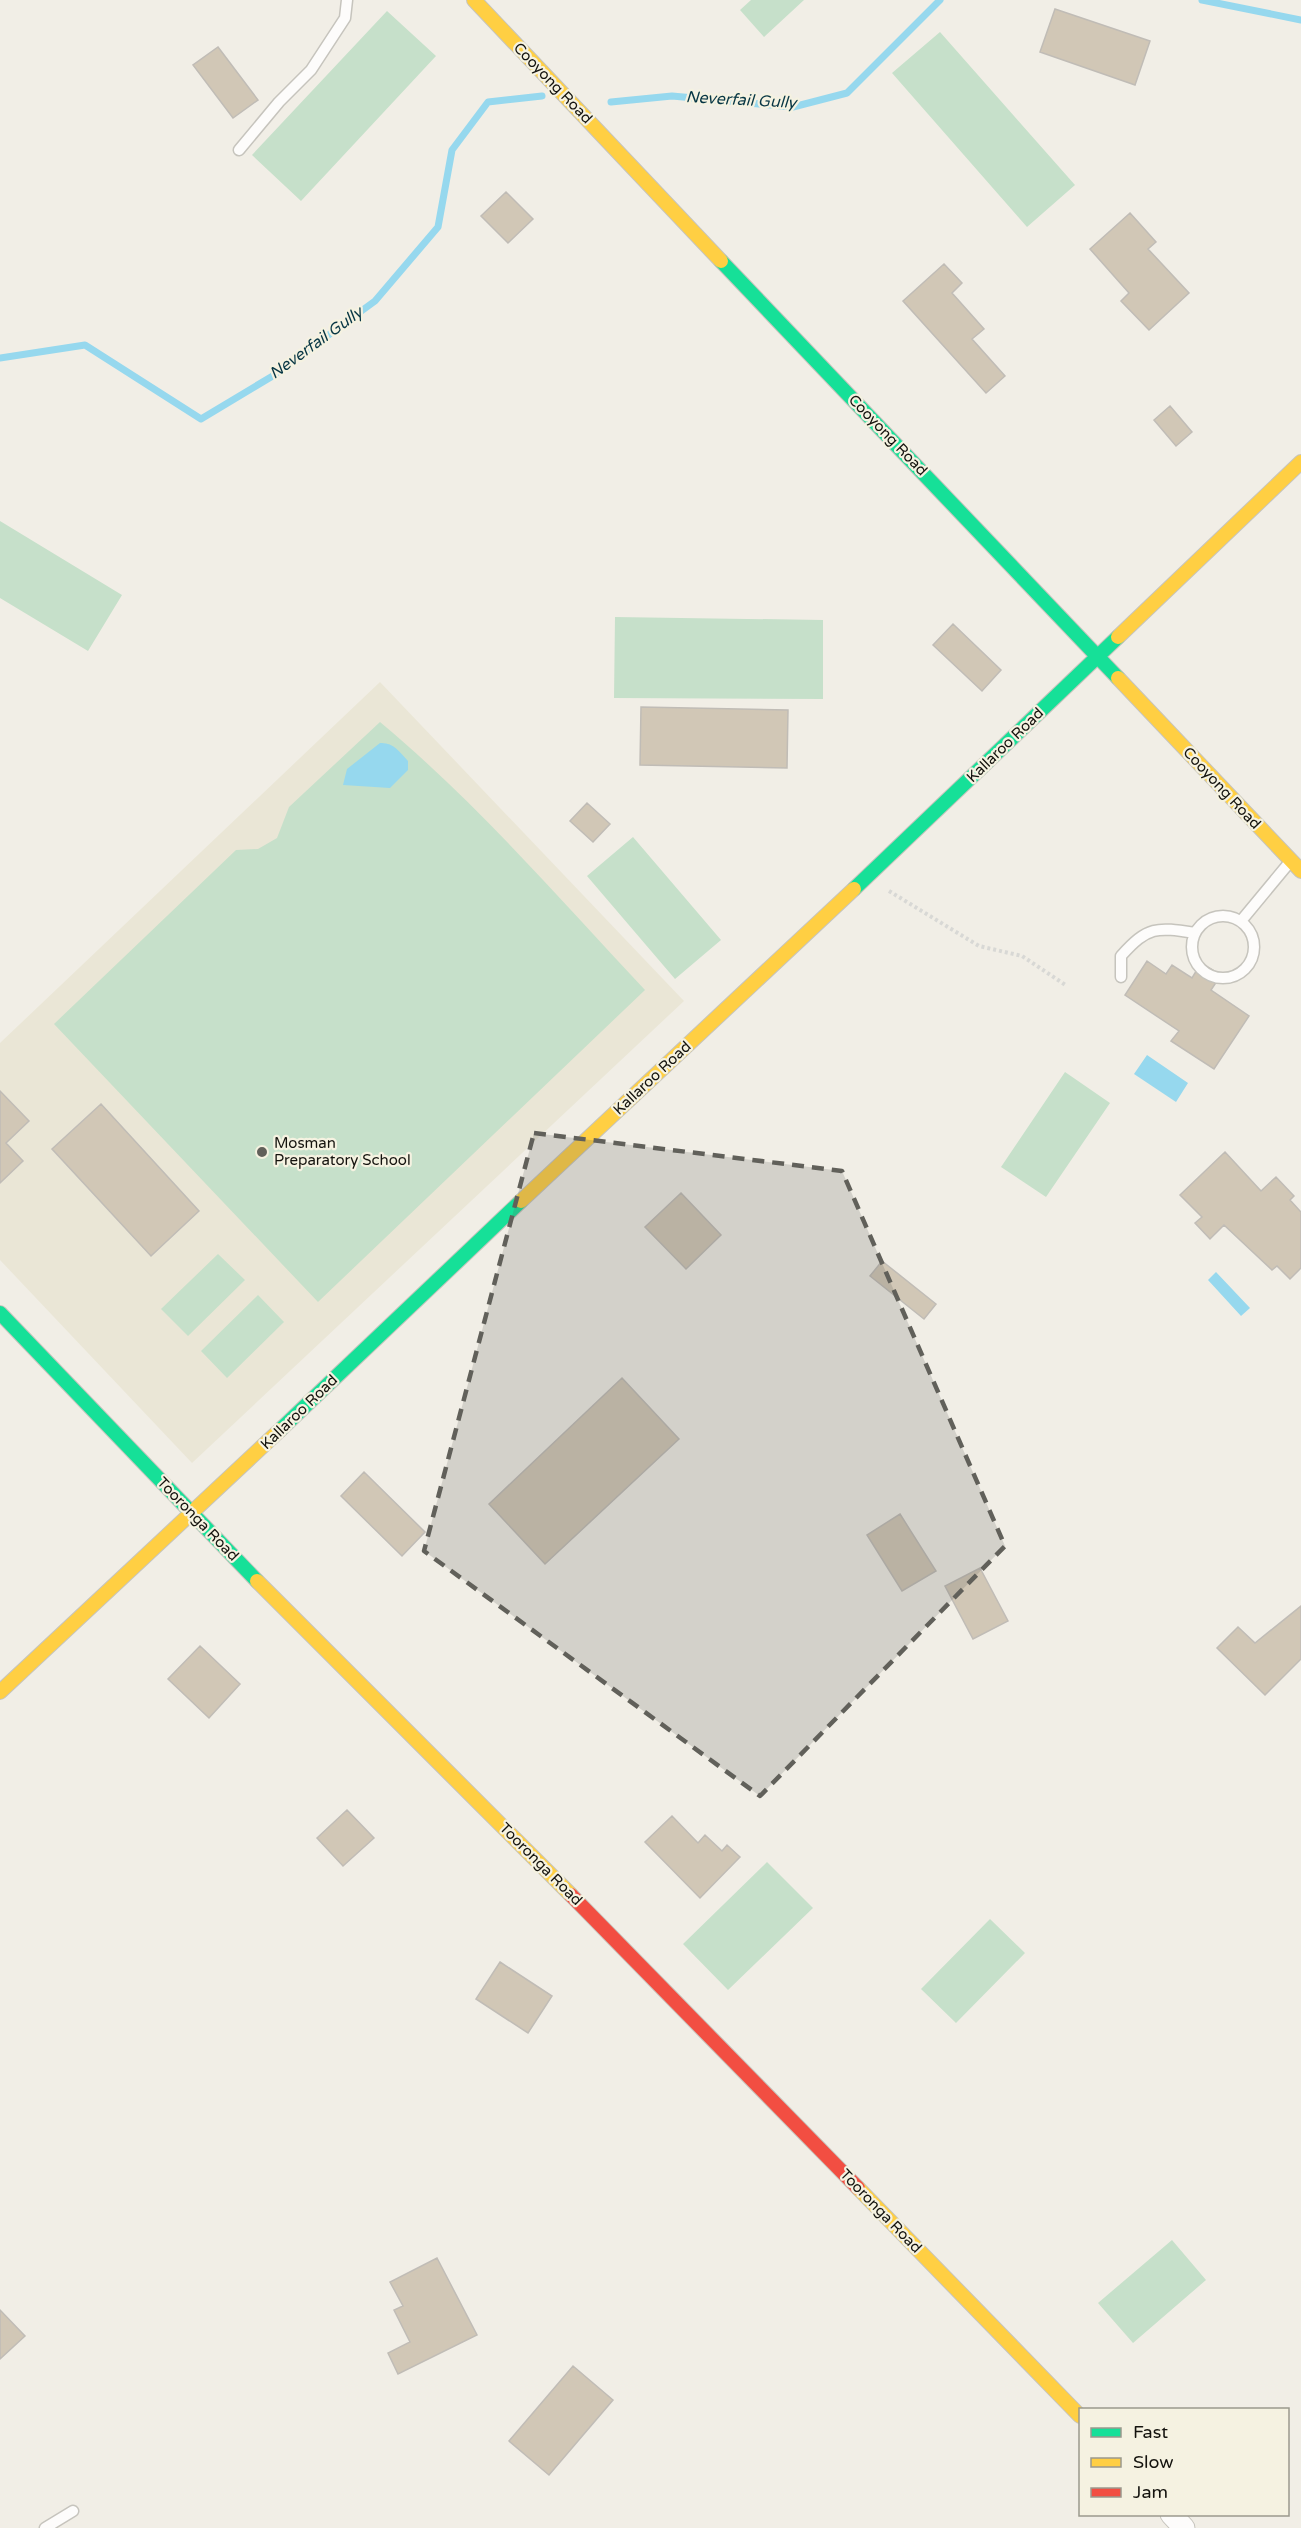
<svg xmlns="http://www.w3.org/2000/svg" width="1301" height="2528" font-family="'Varela Round',sans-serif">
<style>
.built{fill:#eae6d6}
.green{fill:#c6e0ca}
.water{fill:#96d8ee}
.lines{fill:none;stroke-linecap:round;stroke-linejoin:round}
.stream{stroke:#96d8ee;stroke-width:7}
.building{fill:#d1c7b6;stroke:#c0bcb6;stroke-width:1.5}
.lane-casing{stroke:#c6c4bd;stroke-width:13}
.street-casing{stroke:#c6c4bd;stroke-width:23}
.fast-casing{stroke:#c6c4bd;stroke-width:16}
.slow-casing{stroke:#c6c4bd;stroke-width:16}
.jam-casing{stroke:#c6c4bd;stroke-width:16}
.path{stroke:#d8d8d5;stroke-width:4;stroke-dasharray:3 3;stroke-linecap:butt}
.lane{stroke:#fdfcfb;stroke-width:10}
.street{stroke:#fdfcfb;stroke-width:21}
.fast{stroke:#16e098;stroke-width:14}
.slow{stroke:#ffcf43;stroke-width:14}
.jam{stroke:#f24e42;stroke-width:14}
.marked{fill:#61605a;fill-opacity:0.2;stroke:#61605a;stroke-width:4.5;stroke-dasharray:12 8;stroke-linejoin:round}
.poi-dot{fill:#61605a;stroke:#f5f2e1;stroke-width:2}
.labels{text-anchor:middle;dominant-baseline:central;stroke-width:4.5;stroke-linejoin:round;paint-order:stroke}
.street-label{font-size:15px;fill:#14130e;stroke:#f5f2e1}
.poi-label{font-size:15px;fill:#14130e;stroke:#f5f2e1;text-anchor:start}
.water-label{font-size:16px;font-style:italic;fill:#073644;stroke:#f5f2e1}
</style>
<rect width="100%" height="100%" fill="#f1eee6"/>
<!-- built -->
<path class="built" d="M380 682 684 1001 192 1463 0 1260V1043Z"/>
<!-- green -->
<path class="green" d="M751 0H804L764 37 740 10Z
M387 11 436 56 301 201 252 155Z
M940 32 1075 185 1027 227 892 73Z
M0 521 122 595 88 651 0 598Z
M615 617 823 620V699L614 698Z
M380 722C477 803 559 898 645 990L318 1302 54 1024 236 850 258 849 277 838 289 807Z
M633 837 721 940 675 979 587 876Z
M1065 1072 1110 1103 1046 1197 1001 1167Z
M218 1254 245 1280 188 1336 161 1309Z
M258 1295 284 1322 227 1378 201 1351Z
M767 1862 813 1908 728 1990 683 1944Z
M990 1919 1025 1953 956 2023 921 1989Z
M1172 2240 1206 2280 1133 2343 1098 2303Z"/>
<!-- water -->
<path class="water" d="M380 743C393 742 399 751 408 761V770L390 788 343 785 347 769Z
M1147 1055 1188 1083 1176 1102 1134 1074Z
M1216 1272 1250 1308 1241 1316 1208 1280Z"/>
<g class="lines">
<!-- stream -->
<path class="stream" d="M1202 0 1301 20
M611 102 672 96 793 107 847 93 940 0
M0 358 85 345 201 419 271 377 375 301 438 227 452 150 488 102 542 96"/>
</g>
<!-- building -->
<path class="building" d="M1055 9 1150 41 1135 85 1040 52Z
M218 47 258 100 233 118 193 65Z
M506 192 533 219 508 243 481 216Z
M1130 213 1156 242 1148 249 1189 293 1149 330 1121 301 1129 293 1090 249Z
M944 264 962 283 952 293 984 329 972 339 1005 376 986 393 903 301Z
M1170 406 1192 432 1176 446 1154 420Z
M953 624 1001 670 982 691 933 645Z
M641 707 788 710 787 768 640 765Z
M587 803 610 824 593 842 570 821Z
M1147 961 1166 974 1172 965 1192 978 1201 963 1221 975 1211 990 1249 1016 1214 1069 1171 1041 1179 1031 1125 995Z
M0 1091 29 1121 6 1143 23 1161 0 1183Z
M101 1104 199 1211 151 1256 52 1149Z
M1225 1152 1261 1191 1276 1177 1294 1196 1290 1200 1301 1212V1268L1290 1279 1277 1266 1272 1270 1224 1225 1210 1239 1195 1223 1202 1217 1180 1195Z
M681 1193 721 1235 686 1269 645 1227Z
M882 1261 936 1304 924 1319 870 1276Z
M622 1378 679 1439 545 1564 489 1504Z
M364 1472 425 1532 402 1556 341 1496Z
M900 1514 936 1571 902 1591 867 1535Z
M980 1568 1008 1621 973 1639 945 1586Z
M1301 1606V1659L1265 1695 1217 1648 1238 1627 1255 1643Z
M200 1646 240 1684 209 1718 168 1679Z
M347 1810 374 1838 343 1866 317 1838Z
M672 1816 698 1843 705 1835 722 1851 727 1845 740 1857 700 1898 645 1842Z
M500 1962 552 1996 528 2033 476 1999Z
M437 2258 477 2335 398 2374 388 2353 410 2342 394 2310 403 2306 390 2282Z
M0 2310 25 2336 0 2359Z
M573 2366 613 2400 549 2475 509 2441Z"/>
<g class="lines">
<defs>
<path id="lane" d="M239 150 279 102 311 70 345 18 347 0
M1192 947a31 31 0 1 1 62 0a31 31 0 1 1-62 0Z
M1241 921 1289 863
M1121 977V956C1148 926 1156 927 1195 933
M45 2528 73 2511"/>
<path id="street" d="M1171 2514 1184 2528"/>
<path id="fast" d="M721 261 1118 678
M854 889 1118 637
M0 1313 257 1581
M280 1430 521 1201"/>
<path id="slow" d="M474 0 721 261
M1118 637 1301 462
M1118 678 1301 871
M521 1201 854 889
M257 1581 571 1895
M0 1692 280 1430
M858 2188 1080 2416"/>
<path id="jam" d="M571 1895 858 2188"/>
</defs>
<!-- lane casing -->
<use href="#lane" class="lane-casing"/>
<!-- street casing -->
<use href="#street" class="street-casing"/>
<!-- fast casing -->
<use href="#fast" class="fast-casing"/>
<!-- slow casing -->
<use href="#slow" class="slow-casing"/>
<!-- jam casing -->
<use href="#jam" class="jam-casing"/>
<!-- path -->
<path class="path" d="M889 891 979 946 1022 956 1067 986"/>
<!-- lane -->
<use href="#lane" class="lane"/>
<!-- street -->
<use href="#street" class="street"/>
<!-- fast -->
<use href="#fast" class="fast"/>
<!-- slow -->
<use href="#slow" class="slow"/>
<!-- jam -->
<use href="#jam" class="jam"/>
</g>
<!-- marked area -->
<path class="marked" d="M534 1133 842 1171 1005 1546 760 1796 424 1551Z"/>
<!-- markers -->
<circle class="poi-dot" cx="262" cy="1152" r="6"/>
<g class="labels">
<!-- street labels -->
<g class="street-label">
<text transform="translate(553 83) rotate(46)">Cooyong Road</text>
<text transform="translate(888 435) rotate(46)">Cooyong Road</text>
<text transform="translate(1005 745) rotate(-44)">Kallaroo Road</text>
<text transform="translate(1222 788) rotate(47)">Cooyong Road</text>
<text transform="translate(652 1078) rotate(-43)">Kallaroo Road</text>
<text transform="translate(299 1412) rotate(-44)">Kallaroo Road</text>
<text transform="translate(198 1519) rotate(46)">Tooronga Road</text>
<text transform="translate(541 1864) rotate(45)">Tooronga Road</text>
<text transform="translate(881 2211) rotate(46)">Tooronga Road</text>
</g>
<!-- poi labels -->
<g class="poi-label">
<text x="274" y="1143">Mosman<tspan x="274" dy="17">Preparatory School</tspan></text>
</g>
<!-- water labels -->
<g class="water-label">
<text transform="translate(741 100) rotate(3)">Neverfail Gully</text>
<text transform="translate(316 343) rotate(-36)">Neverfail Gully</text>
</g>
</g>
<!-- legend -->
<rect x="1079" y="2408" width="210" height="108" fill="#f5f2e1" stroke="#9b998d" stroke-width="1.5"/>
<rect x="1091" y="2428" width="30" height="9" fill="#16e098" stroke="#9b998d" stroke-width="1.5"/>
<text x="1133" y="2438" font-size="18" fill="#14130e">Fast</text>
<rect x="1091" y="2458" width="30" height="9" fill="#ffcf43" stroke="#9b998d" stroke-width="1.5"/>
<text x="1133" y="2468" font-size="18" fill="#14130e">Slow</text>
<rect x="1091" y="2488" width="30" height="9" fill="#f24e42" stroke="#9b998d" stroke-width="1.5"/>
<text x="1133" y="2498" font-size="18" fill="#14130e">Jam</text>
</svg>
